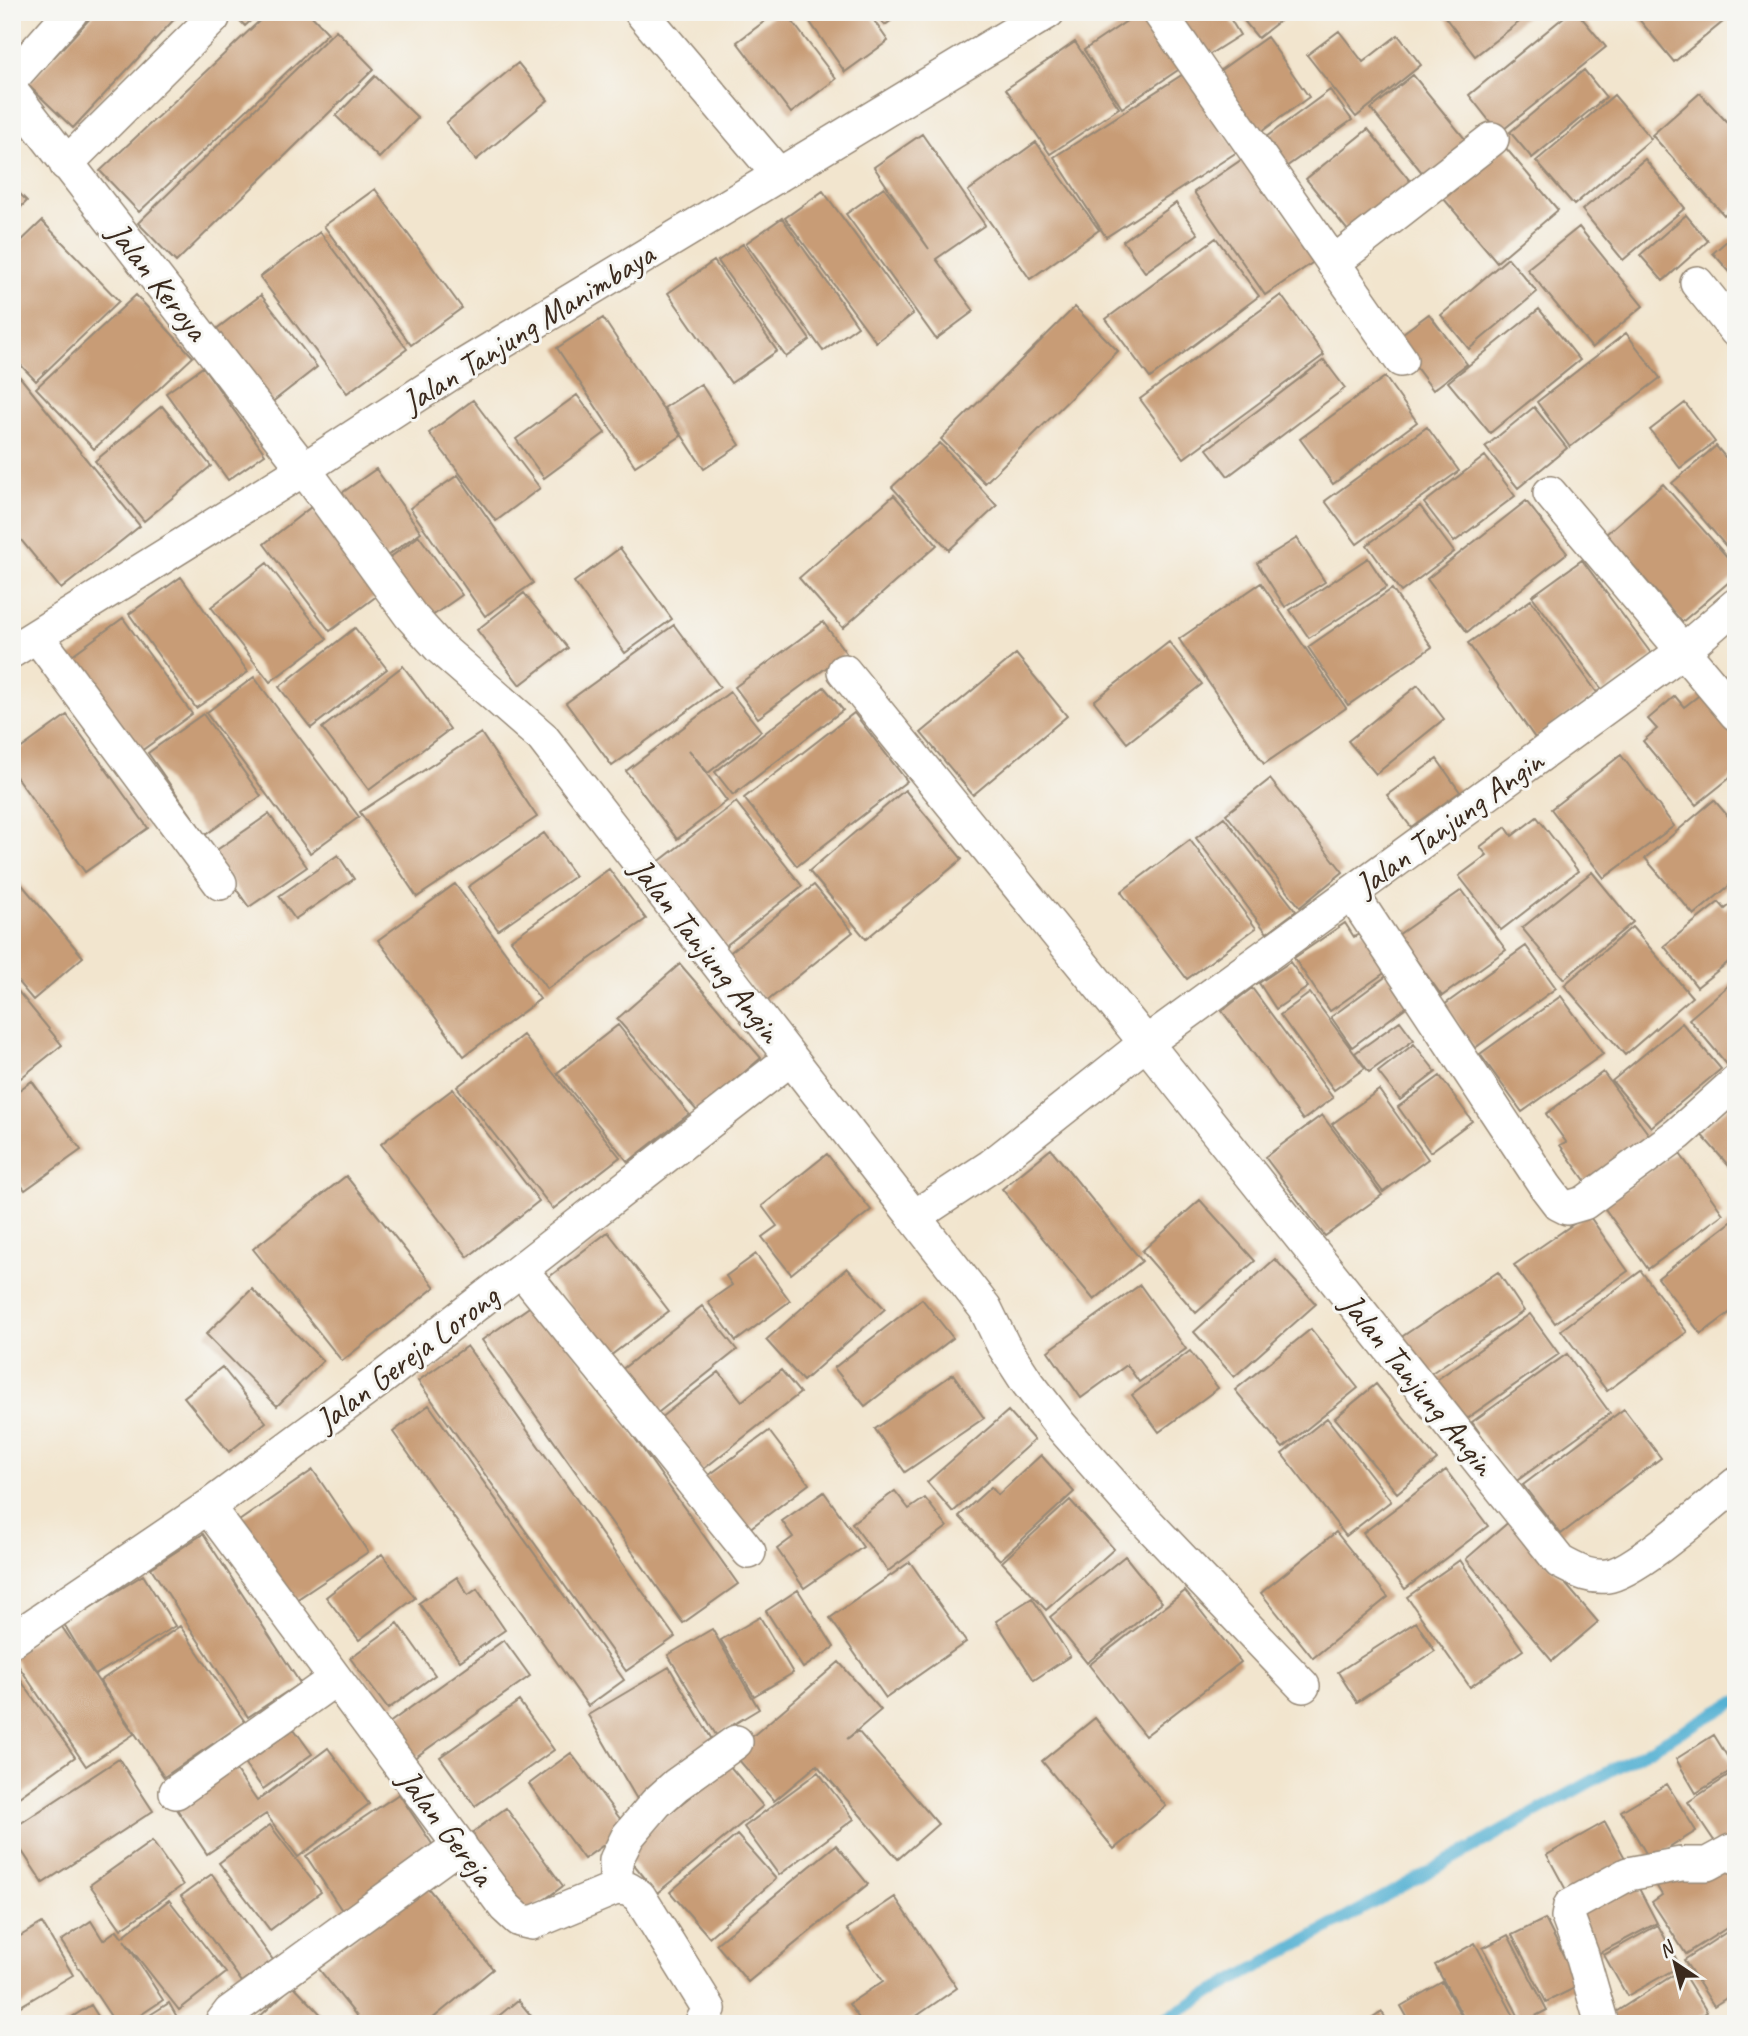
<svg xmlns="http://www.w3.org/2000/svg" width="1748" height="2036" font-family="Caveat,sans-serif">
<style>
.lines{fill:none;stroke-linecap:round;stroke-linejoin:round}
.stream{stroke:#55b1d3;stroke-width:12}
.building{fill:#c89c76}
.street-casing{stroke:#968876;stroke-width:36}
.street{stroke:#fff;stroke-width:33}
.labels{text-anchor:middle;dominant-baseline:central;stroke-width:6;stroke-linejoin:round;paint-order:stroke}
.street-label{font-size:33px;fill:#3b2a1e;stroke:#f6f6f2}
</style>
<rect width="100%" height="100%" fill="#f6f6f2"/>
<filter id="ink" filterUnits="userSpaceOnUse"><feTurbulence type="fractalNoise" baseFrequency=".0143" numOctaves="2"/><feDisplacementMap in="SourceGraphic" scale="14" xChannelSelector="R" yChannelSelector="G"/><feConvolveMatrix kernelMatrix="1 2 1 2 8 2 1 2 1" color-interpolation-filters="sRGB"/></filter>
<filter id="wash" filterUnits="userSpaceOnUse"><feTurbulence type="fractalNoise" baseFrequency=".00686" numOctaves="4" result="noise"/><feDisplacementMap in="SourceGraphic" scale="28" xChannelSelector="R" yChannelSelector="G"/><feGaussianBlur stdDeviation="1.57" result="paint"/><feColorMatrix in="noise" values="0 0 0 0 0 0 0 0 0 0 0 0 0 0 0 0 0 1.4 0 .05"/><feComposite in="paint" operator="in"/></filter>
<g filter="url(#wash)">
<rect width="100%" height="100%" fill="#f2e5ce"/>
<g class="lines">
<!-- stream -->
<path class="stream" d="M1155 2024 1736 1701"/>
</g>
<g id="blocks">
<!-- building -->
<path class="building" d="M96 12H181L73 128 28 85Z
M232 12H260L245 26Z
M269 12H308L328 33 139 212 100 171Z
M777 12H785L836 79 791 113 737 42Z
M803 12H868L888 41 845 72Z
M875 12H903L885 25Z
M1140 12H1147L1184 66 1122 108 1084 50Z
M1173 12H1226L1240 35 1202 59Z
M1237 12H1291L1258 38Z
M1441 12H1532L1475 56Z
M1570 12H1577L1606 47 1499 133 1469 95Z
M1633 12H1717L1724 21 1674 62Z
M336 30 374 69 176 262 138 223Z
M1339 31 1363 62 1398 35 1421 65 1356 117 1307 55Z
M1267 37 1309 97 1258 134 1215 74Z
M1075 42 1119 108 1050 154 1006 89Z
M518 63 548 100 476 160 446 123Z
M1584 70 1606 97 1532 158 1510 132Z
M1185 73 1237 152 1106 237 1054 157Z
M1413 75 1470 145 1428 180 1371 109Z
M375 76 418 118 379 158 336 116Z
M1330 90 1352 120 1283 169 1262 140Z
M1700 93 1736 132V205L1724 215 1652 135Z
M1614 95 1651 139 1574 205 1536 161Z
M1368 129 1415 187 1353 237 1306 179Z
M922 134 985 225 936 259 974 311 936 339 846 214 884 187 929 249 874 167Z
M1036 142 1099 230 1030 279 968 191Z
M1505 147 1558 210 1497 262 1444 199Z
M1244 158 1315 261 1265 295 1194 192Z
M1645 159 1685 208 1623 260 1582 210Z
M12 186 27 201 12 216Z
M375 189 462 308 411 345 324 226Z
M823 191 913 314 876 342 785 218Z
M1176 203 1198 234 1145 272 1123 241Z
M1686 215 1708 241 1663 281 1640 255Z
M782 218 858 326 823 351 746 243Z
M42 221 119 301 36 381 12 356V250Z
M1579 227 1643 306 1592 348 1527 269Z
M320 232 407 349 347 393 260 277Z
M1736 233V279L1713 253Z
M1216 238 1259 296 1150 378 1106 319Z
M743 244 810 340 786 357 718 261Z
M1508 258 1537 292 1469 349 1441 315Z
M714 261 777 351 731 383 668 293Z
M136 295 193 357 94 449 36 388Z
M261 295 317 367 271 403 215 330Z
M1281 295 1324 355 1184 458 1140 399Z
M1075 307 1118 351 985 483 941 439Z
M1539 309 1580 360 1490 433 1448 382Z
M1429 314 1467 364 1433 390 1395 339Z
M603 318 681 436 635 466 557 348Z
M1626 333 1660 378 1570 447 1537 402Z
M1324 360 1345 388 1228 476 1207 449Z
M203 367 265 454 228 480 166 393Z
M20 377 140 526 61 589 12 529V384Z
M1385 377 1417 422 1333 484 1300 439Z
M701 384 740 445 704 469 664 408Z
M577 395 605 433 544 478 516 439Z
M473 400 540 488 496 521 429 433Z
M1685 403 1715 442 1680 468 1650 430Z
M162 406 211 466 144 521 95 461Z
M1534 407 1567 448 1518 488 1485 447Z
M1427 427 1459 471 1357 544 1325 501Z
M940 443 997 506 949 550 892 487Z
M1716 446 1736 470V558L1672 483Z
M1485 456 1515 496 1454 542 1424 503Z
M376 469 421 532 384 558 339 495Z
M458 475 533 583 485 616 410 508Z
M1663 484 1736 567V576L1682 622 1606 534Z
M894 495 937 545 843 628 799 578Z
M1526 501 1567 553 1467 632 1427 579Z
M1420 506 1454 552 1401 592 1367 545Z
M311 507 378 595 330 631 264 544Z
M419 536 462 595 426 620 384 562Z
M1297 538 1325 582 1285 607 1257 563Z
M620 548 672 619 625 653 574 582Z
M1368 558 1387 587 1309 638 1290 610Z
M1582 560 1653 656 1604 692 1532 596Z
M267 563 327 639 270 682 211 607Z
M181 577 248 672 196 708 129 614Z
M1261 583 1346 708 1264 764 1179 639Z
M1392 589 1432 647 1348 705 1308 647Z
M524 593 568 648 520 685 477 630Z
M1531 600 1598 694 1535 738 1468 643Z
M123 618 192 714 137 754 68 658Z
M823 622 846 653 758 718 735 687Z
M674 625 720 687 612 766 566 703Z
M355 628 387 669 311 728 279 687Z
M1169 642 1202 684 1127 743 1094 701Z
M1016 654 1067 716 973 795 921 733Z
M403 666 450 729 369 790 322 728Z
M254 677 359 817 310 853 206 713Z
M1418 685 1444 719 1376 774 1348 741Z
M824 687 843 710 733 795 715 772Z
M1706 690 1736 726V773L1696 805 1643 741 1657 729 1648 719 1675 696 1684 707Z
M730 692 761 731 708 773 689 750 727 801 677 839 626 771Z
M854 713 907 781 797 866 744 798Z
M203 714 261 796 205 835 148 753Z
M67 715 148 828 85 872 12 771V755Z
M481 733 537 817 417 897 360 812Z
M1621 755 1674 826 1604 878 1551 809Z
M1437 759 1460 792 1411 827 1387 795Z
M1270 779 1343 872 1300 907 1226 814Z
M905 790 962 859 866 939 809 871Z
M1714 800 1732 821 1736 818V880L1694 915 1645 858Z
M736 802 802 886 724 947 657 863Z
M269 814 307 867 249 907 211 854Z
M1224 817 1296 911 1267 933 1196 838Z
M1537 817 1578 871 1501 930 1459 876 1487 855 1480 847 1506 827 1512 836Z
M544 833 575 876 498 930 468 887Z
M1190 840 1256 928 1187 979 1121 892Z
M338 855 354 879 295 919 279 896Z
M609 869 646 919 547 989 511 940Z
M1592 872 1633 922 1564 979 1522 928Z
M12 873 83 957 33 1000 12 975Z
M455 884 540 999 464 1056 378 940Z
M814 885 853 932 766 1002 727 955Z
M1462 890 1506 950 1442 996 1398 935Z
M1736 900V956L1697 987 1664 946 1719 902 1725 909Z
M1345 923 1354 937 1364 931 1390 969 1330 1011 1294 958Z
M1632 927 1692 997 1625 1055 1564 985Z
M1526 946 1556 988 1475 1048 1444 1005Z
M1290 962 1308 987 1276 1009 1259 983Z
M680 964 761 1058 698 1112 617 1019Z
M1392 972 1413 1002 1352 1047 1331 1017Z
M1736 979V1063L1730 1068 1689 1019Z
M12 984 62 1045 12 1085Z
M1252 988 1333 1098 1303 1120 1222 1011Z
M1310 993 1365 1068 1334 1090 1280 1015Z
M1561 996 1603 1054 1522 1112 1480 1054Z
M1400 1021 1414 1040 1369 1072 1355 1053Z
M1682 1023 1721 1069 1651 1127 1612 1081Z
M618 1025 689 1114 628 1162 557 1073Z
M523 1035 620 1157 553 1209 457 1087Z
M1414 1044 1436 1072 1400 1100 1378 1072Z
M1603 1072 1652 1139 1589 1186 1560 1145 1566 1142 1546 1114Z
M1440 1076 1472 1121 1430 1152 1398 1107Z
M32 1081 81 1150 25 1190 12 1173V1095Z
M453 1089 539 1201 468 1257 381 1144Z
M1379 1090 1428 1159 1383 1192 1332 1124Z
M1736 1101V1174L1699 1132Z
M1322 1115 1382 1195 1325 1236 1265 1157Z
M1051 1149 1142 1261 1094 1300 1002 1189Z
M1678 1151 1723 1214 1648 1269 1603 1206Z
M827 1154 871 1210 791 1274 762 1237 777 1226 762 1206Z
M346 1176 435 1287 342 1361 253 1249Z
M1200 1200 1255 1261 1196 1313 1142 1251Z
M1588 1214 1628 1271 1555 1323 1514 1265Z
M1735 1219 1736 1308 1701 1334 1658 1278Z
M608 1232 669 1311 610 1356 549 1277Z
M756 1254 790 1301 736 1341 708 1302 732 1285 726 1276Z
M1275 1259 1316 1304 1234 1377 1194 1332Z
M847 1268 885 1309 803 1381 766 1340Z
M1641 1271 1687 1332 1607 1391 1561 1330Z
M1498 1272 1524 1311 1427 1376 1400 1338Z
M1140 1285 1186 1349 1139 1382 1127 1365 1081 1398 1048 1351Z
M252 1289 323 1361 277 1406 206 1334Z
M922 1299 953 1338 865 1406 834 1368Z
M538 1301 738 1584 683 1623 482 1340Z
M702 1306 737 1350 650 1419 615 1375Z
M1530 1314 1559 1354 1463 1421 1435 1381Z
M1311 1329 1358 1388 1283 1448 1235 1390Z
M467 1346 675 1637 626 1671 418 1381Z
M1190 1351 1218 1388 1159 1432 1132 1395Z
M1567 1354 1610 1413 1515 1482 1472 1422Z
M222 1367 266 1422 229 1452 184 1397Z
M781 1370 800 1393 696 1475 655 1422 719 1372 742 1401Z
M953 1374 984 1418 905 1472 875 1429Z
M1376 1384 1437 1460 1397 1493 1335 1418Z
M429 1405 624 1680 588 1706 393 1432Z
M1624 1409 1661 1458 1561 1534 1523 1485Z
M1008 1411 1034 1440 953 1512 927 1482Z
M1327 1418 1391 1501 1346 1536 1282 1454Z
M769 1431 809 1484 745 1532 705 1478Z
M1041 1455 1074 1492 1000 1560 959 1516 991 1487 998 1495Z
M313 1470 368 1552 293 1602 239 1521Z
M1446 1470 1488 1526 1405 1589 1363 1533Z
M895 1491 909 1509 925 1498 947 1527 888 1571 852 1523Z
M824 1492 863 1547 804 1588 777 1549 793 1537 782 1521Z
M1070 1500 1114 1549 1046 1610 1002 1562Z
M1511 1520 1598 1622 1552 1661 1466 1559Z
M1336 1532 1388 1597 1313 1658 1261 1593Z
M203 1534 300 1683 248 1717 151 1568Z
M382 1554 415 1598 359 1640 326 1597Z
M1125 1556 1162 1602 1087 1663 1050 1617Z
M1460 1560 1523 1650 1470 1687 1407 1597Z
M910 1562 966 1642 886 1698 830 1618Z
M143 1575 175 1626 95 1675 64 1624Z
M457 1577 468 1595 477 1589 505 1630 460 1661 419 1603Z
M798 1590 834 1647 803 1668 766 1611Z
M1185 1591 1241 1662 1145 1736 1089 1665Z
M1032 1598 1070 1656 1034 1680 996 1621Z
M760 1617 793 1673 754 1696 721 1640Z
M1416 1622 1435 1651 1357 1702 1338 1672Z
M398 1623 435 1675 388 1709 350 1658Z
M60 1624 134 1734 86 1766 12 1656Z
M180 1626 245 1722 164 1777 100 1681Z
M712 1629 759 1709 716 1735 668 1655Z
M504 1640 530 1676 410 1761 385 1726Z
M839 1662 881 1710 847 1739 858 1731 938 1824 898 1859 817 1765 774 1801 733 1753Z
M669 1667 720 1753 638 1801 588 1715Z
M12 1668 75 1757 12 1802Z
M519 1701 554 1750 475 1806 440 1757Z
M1095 1718 1166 1806 1114 1849 1042 1761Z
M294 1729 312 1754 263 1789 245 1764Z
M1714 1735 1735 1769 1696 1793 1676 1759Z
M328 1748 369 1804 298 1857 266 1814 207 1854 175 1806 233 1766 257 1801Z
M571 1753 627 1828 584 1859 529 1784Z
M119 1759 153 1811 43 1883 12 1836V1829Z
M729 1765 763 1806 657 1893 623 1851Z
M1736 1771V1846L1723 1854 1688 1802Z
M818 1772 854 1819 779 1875 744 1827Z
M1667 1784 1696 1831 1650 1860 1621 1811Z
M399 1794 438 1853 345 1915 306 1856Z
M506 1808 563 1886 522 1916 466 1837Z
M1605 1822 1631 1869 1572 1901 1547 1855Z
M270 1825 321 1892 270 1930 219 1863Z
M737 1835 776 1879 709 1937 670 1892Z
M152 1841 183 1885 121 1929 90 1885Z
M836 1845 868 1884 748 1982 716 1944Z
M1736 1865V1922L1686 1954 1652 1902 1662 1895 1655 1883Z
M212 1874 273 1960 242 1982 181 1896Z
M1632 1875 1657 1923 1598 1954 1572 1908Z
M424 1883 493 1969 426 2024H363L318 1968Z
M895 1897 957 1988 905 2024H863L849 2004 883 1981 847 1929Z
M169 1900 226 1973 179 2010 124 1940 163 2000 127 2024H116L61 1941 91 1921 103 1940 117 1930 122 1937Z
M1545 1919 1579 1986 1546 2002 1512 1935Z
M42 1923 73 1975 12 2011V1941Z
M1658 1925 1680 1966 1627 1996 1604 1955Z
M1736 1926V1992L1714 2006 1684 1960Z
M1508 1935 1547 2010 1522 2023 1483 1948Z
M1475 1943 1516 2020 1510 2024H1467L1435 1965Z
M1681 1970 1707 2012 1688 2024H1617L1611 2015Z
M1442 1982 1466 2024H1411L1401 2006Z
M293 1985 330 2024H252Z
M518 2000 538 2024H489Z
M169 2003 181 2024H144L142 2020Z
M91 2005 103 2024H61Z
M1382 2012 1389 2024H1364Z"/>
</g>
</g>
<g filter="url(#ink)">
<use href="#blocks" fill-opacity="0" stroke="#968876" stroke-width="2"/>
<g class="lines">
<defs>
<path id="street" d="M641 12 779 175
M1159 12 1401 360
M14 76 71 12
M12 92 304 469 410 615 439 647 542 737 914 1217 991 1166 1146 1043 1683 651 1736 605
M66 164 213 18
M1333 263 1492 139
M1697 283 1736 331
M1550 493 1736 714
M37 636 220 883
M12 651 304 469 453 372 1048 12
M844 671 1146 1043 1560 1562C1576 1570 1588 1578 1607 1576 1635 1573 1710 1505 1736 1484
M1352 894 1546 1187 1559 1204 1567 1208 1584 1203 1678 1134 1736 1082
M914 1217 985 1308 1003 1345 1027 1382 1061 1426 1137 1512 1303 1686
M522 1271 749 1552
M208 1507 505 1907 519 1920 532 1923 616 1888 628 1889 639 1896 709 2009 701 2024
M12 1640 208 1507 382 1378 790 1059
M176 1792 335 1679
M616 1888V1860L628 1836 656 1803 676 1785 736 1742
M221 2024 230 2012 460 1845
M1602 2024 1582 1955 1568 1917 1570 1906 1628 1874 1681 1864H1707L1731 1851 1736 1857"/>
</defs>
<!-- street casing -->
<use href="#street" class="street-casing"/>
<!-- street -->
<use href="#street" class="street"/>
</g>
</g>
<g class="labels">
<!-- street labels -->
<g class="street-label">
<text transform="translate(158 281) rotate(52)">Jalan Keroya</text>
<text transform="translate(528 328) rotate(-32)">Jalan Tanjung Manimbaya</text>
<text transform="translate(1449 823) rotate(-36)">Jalan Tanjung Angin</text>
<text transform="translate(706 950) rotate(52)">Jalan Tanjung Angin</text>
<text transform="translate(407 1358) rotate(-37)">Jalan Gereja Lorong</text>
<text transform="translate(1418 1384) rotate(51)">Jalan Tanjung Angin</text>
<text transform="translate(446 1827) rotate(53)">Jalan Gereja</text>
</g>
</g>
<!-- margin -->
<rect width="1748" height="2036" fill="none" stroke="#f6f6f2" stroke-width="42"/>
<!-- north arrow -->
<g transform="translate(1675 1963) rotate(325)" stroke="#f6f6f2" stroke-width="5" paint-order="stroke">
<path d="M0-5L12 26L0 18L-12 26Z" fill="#3b2a1e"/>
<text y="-10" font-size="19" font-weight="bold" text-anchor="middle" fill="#3b2a1e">N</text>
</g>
</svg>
